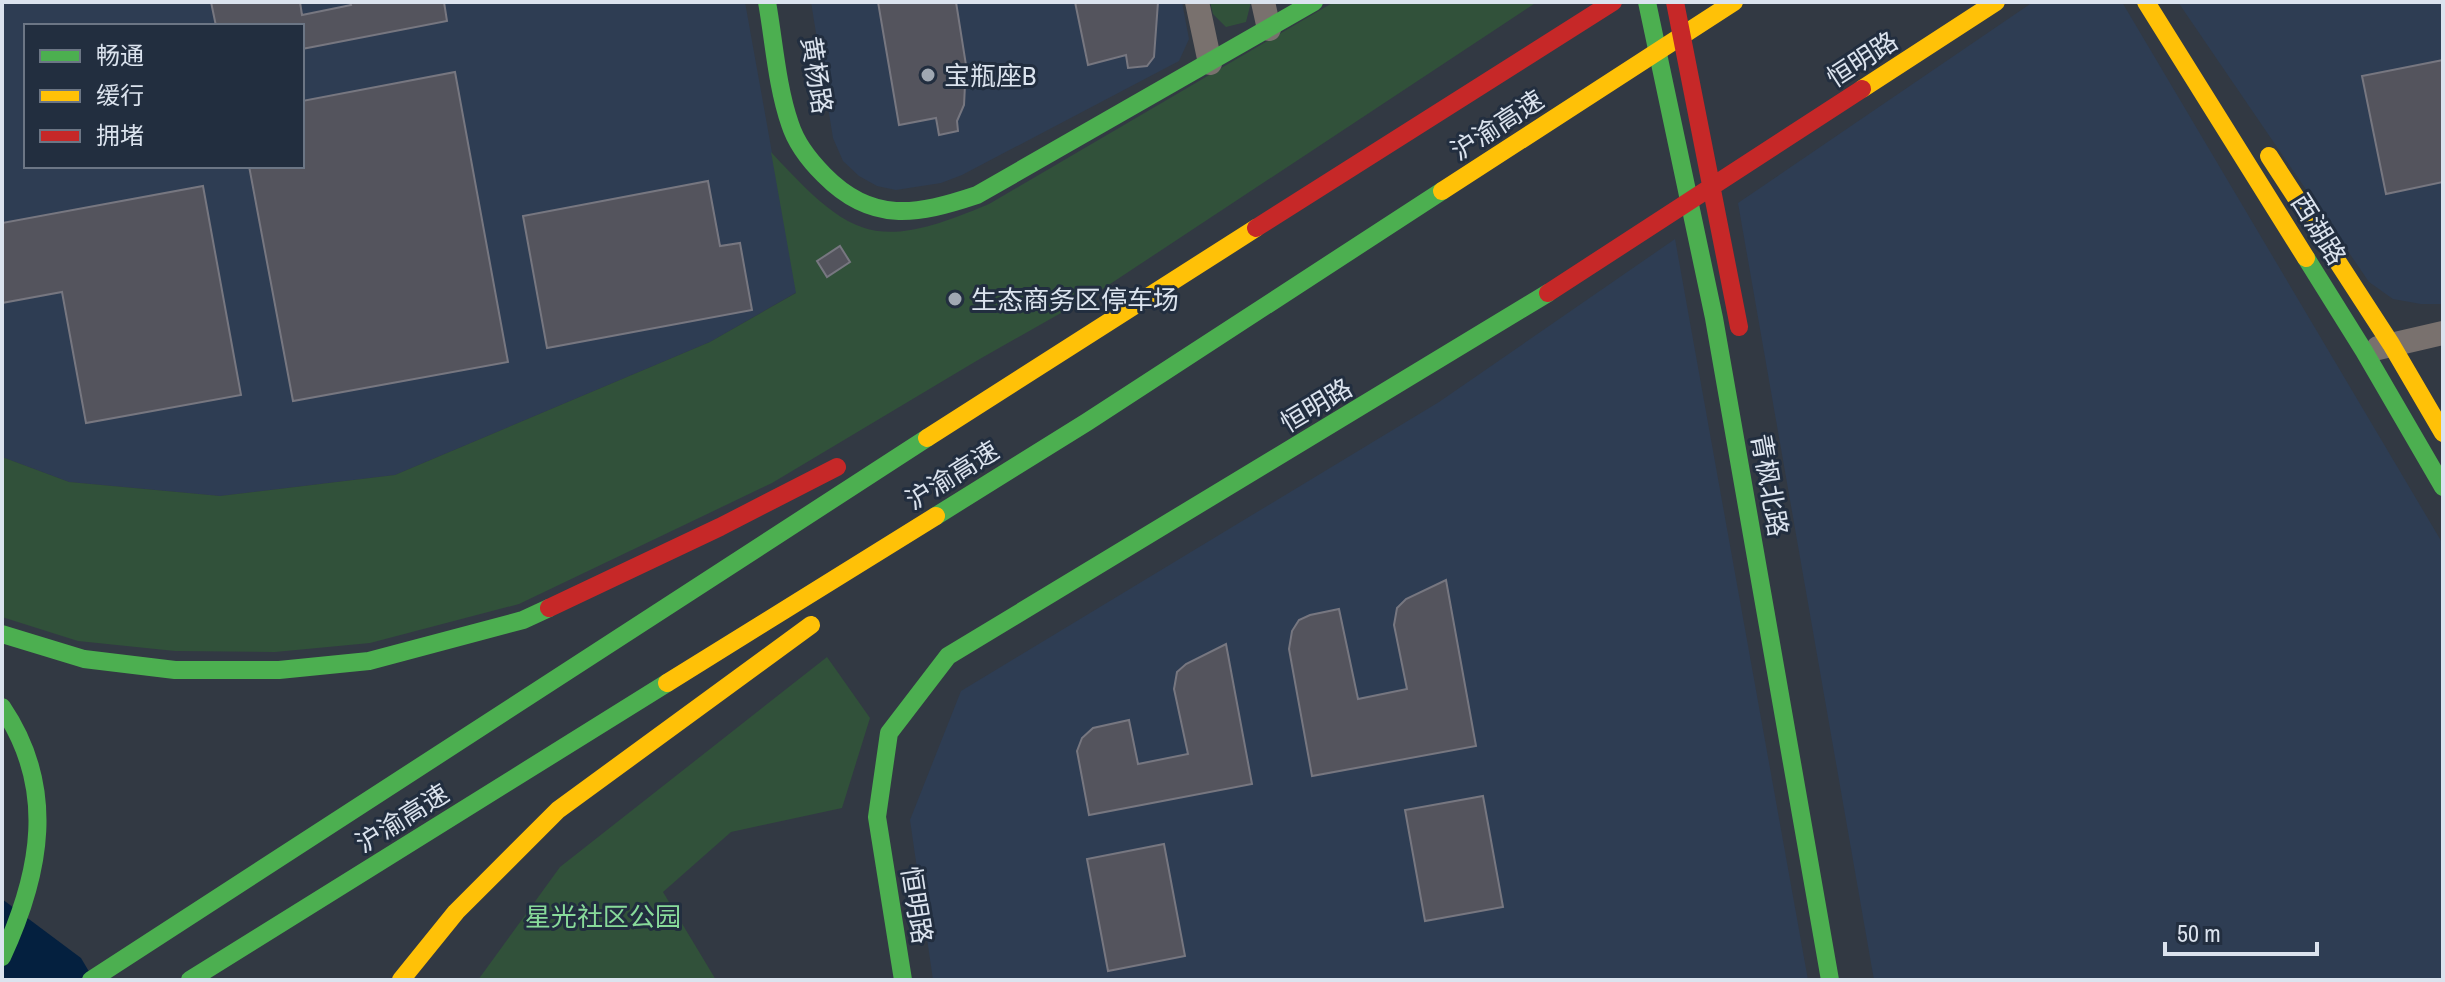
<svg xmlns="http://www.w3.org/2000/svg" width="2445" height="982" font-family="'Archivo Narrow','Noto Sans SC',sans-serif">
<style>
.built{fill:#2e3d53;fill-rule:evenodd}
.green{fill:#31513a}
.water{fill:#04203f}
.building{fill:#54545d;stroke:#777780;stroke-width:2}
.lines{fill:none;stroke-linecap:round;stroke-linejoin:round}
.street{stroke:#79716e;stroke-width:24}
.fast{stroke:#4caf50;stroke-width:18}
.slow{stroke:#ffc107;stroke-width:18}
.jam{stroke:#c62828;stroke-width:18}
.poi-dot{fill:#a0a8b2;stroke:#222e3f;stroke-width:3}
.labels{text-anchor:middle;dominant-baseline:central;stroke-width:6;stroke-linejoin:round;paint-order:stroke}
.street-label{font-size:26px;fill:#dbe3ee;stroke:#222e3f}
.poi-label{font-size:26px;fill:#dbe3ee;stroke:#222e3f;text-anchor:start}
.park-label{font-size:26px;fill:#88da9a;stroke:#222e3f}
</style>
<rect width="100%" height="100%" fill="#323943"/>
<!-- built -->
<path class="built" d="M2 2H745L797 292 710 342 395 475 220 496 69 482 2 457ZM26 26H302V166H26Z
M811 2H1182L1189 39 1179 61 962 175 941 183 896 190 877 186 859 176 843 161 833 138Z
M2033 2H2122L2443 544V980H1874L1738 203Z
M2178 2H2443V304H2421L2393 299 2369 282Z
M1675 239 1808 980H933L910 820 961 691 1439 402Z"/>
<!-- green -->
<path class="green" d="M1210 2H1251L1246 22 1226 27 1213 14Z
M1334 2H1537L1098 292 978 360 772 483 519 604 370 643 275 652 175 651 78 641 2 617V457L69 482 220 496 395 475 710 342 796 293 771 152C852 240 876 252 989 204Z
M827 657 870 718 842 808 731 832 663 892 716 980H478L560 867Z"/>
<!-- water -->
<path class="water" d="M2 899 81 958 94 980H2Z"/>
<!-- building -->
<path class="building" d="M211 2H300L302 15 351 5 350 2H444L447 21 302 49V26H216Z
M878 2H956L966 65 964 105 957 121 958 131 939 135 936 118 899 125Z
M1075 2H1158L1154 57 1147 66 1128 68 1126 55 1088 65Z
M2443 60V182L2386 194 2362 76Z
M455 72 508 362 293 401 249 166H302V101Z
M708 181 720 246 740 243 752 310 547 348 523 216Z
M203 186 241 395 86 423 62 292 2 303V223Z
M840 246 850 262 827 277 817 261Z
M1446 580 1476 746 1312 776 1289 649 1292 631 1299 620 1310 615 1339 609 1358 699 1407 689 1394 625 1397 608 1406 599Z
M1226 644 1252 784 1089 815 1077 751 1082 738 1093 728 1129 720 1138 764 1188 754 1174 689 1177 672 1186 664Z
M1483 796 1503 907 1425 921 1405 810Z
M1164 844 1185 956 1108 971 1087 859Z"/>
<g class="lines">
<!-- street -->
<path class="street" d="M1197 2 1210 63
M1263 2 1269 29
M2378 348 2443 333"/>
<!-- fast -->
<path class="fast" d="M767 2C774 41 777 87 790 124 796 143 809 160 824 175 872 224 917 215 977 195L1314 2
M1647 2 1714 318 1830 980
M2306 258 2364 351 2443 487
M936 516 1087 422 1442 191
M2 634 84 659 175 670H279L369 661 523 620 549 608
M2 707C57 788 41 873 2 957
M91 980 927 438
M190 980 667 683
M903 980 877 817 889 733 948 656 1548 293"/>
<!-- slow -->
<path class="slow" d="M2146 2 2306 258
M1862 89 1996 2
M2269 156 2391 344 2443 433
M1442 191 1734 2
M927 438 1256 228
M667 683 936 516
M401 980 456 912 558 810 811 625"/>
<!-- jam -->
<path class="jam" d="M1675 2 1739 327
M1256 228 1613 2
M1548 293 1862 89
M549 608 720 527 837 467"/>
</g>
<!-- markers -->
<g class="poi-dot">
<circle cx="928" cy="75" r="8"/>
<circle cx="955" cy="299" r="8"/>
</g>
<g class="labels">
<!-- street labels -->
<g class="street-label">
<text transform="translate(1862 59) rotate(-33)">恒明路</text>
<text transform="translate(817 75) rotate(81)">黄杨路</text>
<text transform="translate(1497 125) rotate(-33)">沪渝高速</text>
<text transform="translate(2319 229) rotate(58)">西湖路</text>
<text transform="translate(1316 405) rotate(-31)">恒明路</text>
<text transform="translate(952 475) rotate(-32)">沪渝高速</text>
<text transform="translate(1770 485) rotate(80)">青枫北路</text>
<text transform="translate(402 818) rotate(-32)">沪渝高速</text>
<text transform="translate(917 905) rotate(81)">恒明路</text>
</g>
<!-- poi labels -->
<g class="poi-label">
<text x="944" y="75">宝瓶座B</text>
<text x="971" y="299">生态商务区停车场</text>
</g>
<!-- park labels -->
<g class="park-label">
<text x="603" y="916">星光社区公园</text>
</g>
</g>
<!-- border -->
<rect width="2445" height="982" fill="none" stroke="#dbe3ee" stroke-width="8"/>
<!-- legend -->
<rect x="24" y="24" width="280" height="144" fill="#222e3f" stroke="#6c7685" stroke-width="2"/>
<rect x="40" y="50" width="40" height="12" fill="#4caf50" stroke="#6c7685" stroke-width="2"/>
<text x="96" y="64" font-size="24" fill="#dbe3ee">畅通</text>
<rect x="40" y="90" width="40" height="12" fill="#ffc107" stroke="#6c7685" stroke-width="2"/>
<text x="96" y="104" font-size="24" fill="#dbe3ee">缓行</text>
<rect x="40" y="130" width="40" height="12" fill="#c62828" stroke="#6c7685" stroke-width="2"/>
<text x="96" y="144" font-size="24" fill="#dbe3ee">拥堵</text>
<!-- scale -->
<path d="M2165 942v12h152v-12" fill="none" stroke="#dbe3ee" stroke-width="4"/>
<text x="2177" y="942" font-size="24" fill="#dbe3ee" stroke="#222e3f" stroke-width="6" paint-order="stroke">50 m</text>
</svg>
